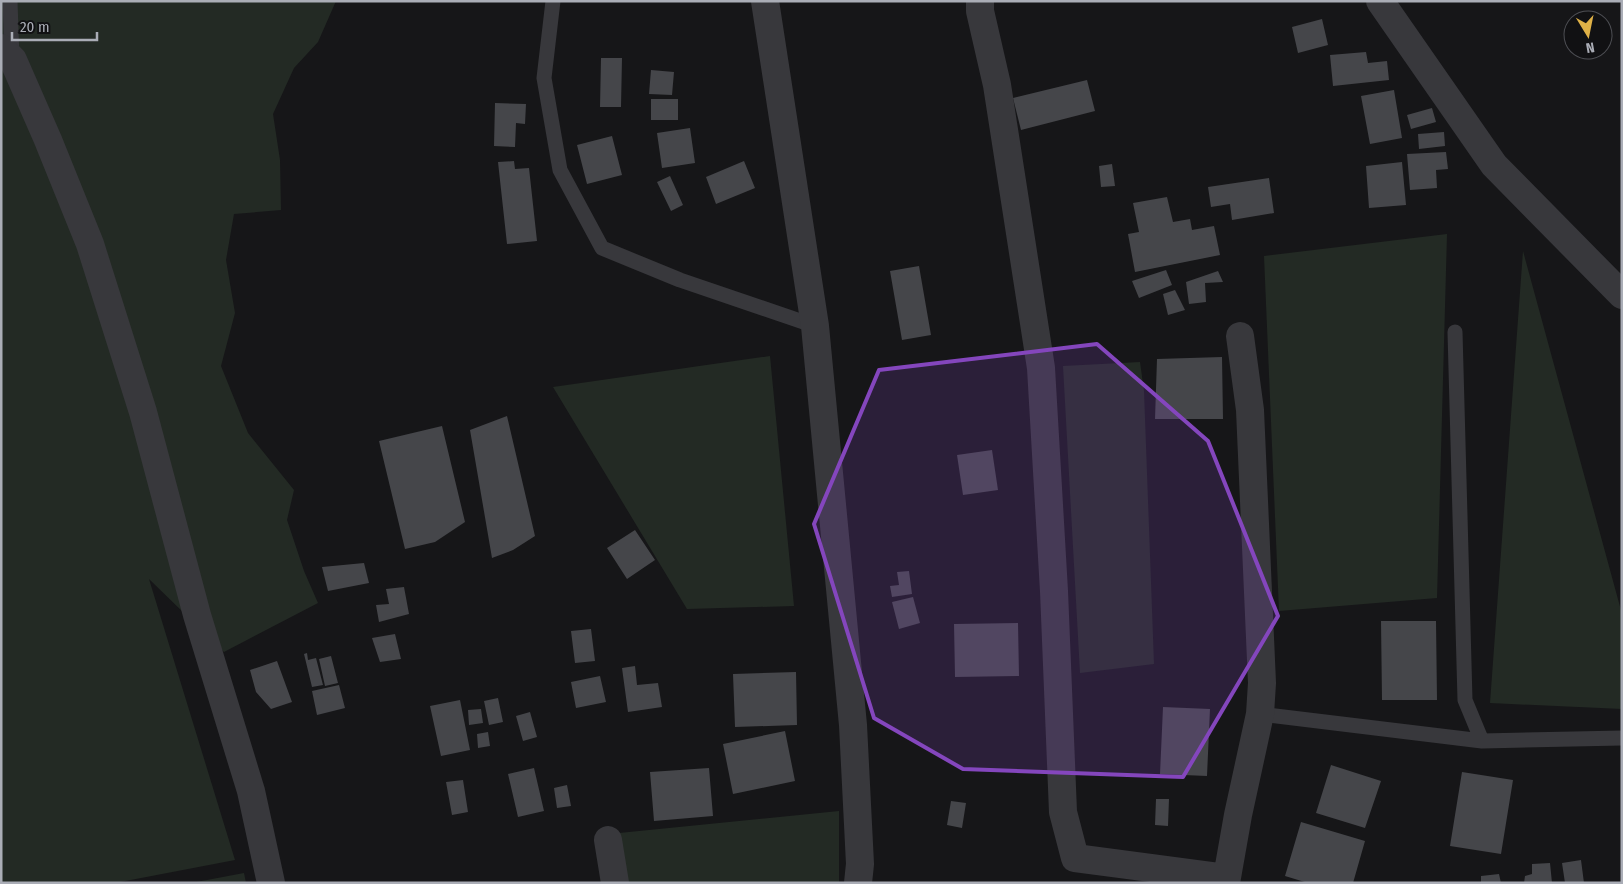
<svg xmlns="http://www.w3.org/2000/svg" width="1623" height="884" font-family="'Fira Sans Condensed',sans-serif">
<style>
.green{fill:#232a24}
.building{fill:#45464a}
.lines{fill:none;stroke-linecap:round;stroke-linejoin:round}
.service{stroke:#38383c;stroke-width:15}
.minor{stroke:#38383c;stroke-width:28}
.tertiary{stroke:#38383c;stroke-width:28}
.marked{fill:#8446bd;fill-opacity:0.2;stroke:#8446bd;stroke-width:4;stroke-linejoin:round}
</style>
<rect width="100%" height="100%" fill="#161618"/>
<!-- green -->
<path class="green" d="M1 1H336L318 42 294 68 273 114 280 160 281 210 234 214 226 260 235 313 221 366 248 433 294 490 287 520 304 571 318 603 224 652 149 579 235 860 115 883H1Z
M1447 234 1437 598 1279 611 1264 256Z
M1523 251 1622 614V709L1490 703Z
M770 356 794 606 687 609 553 387Z
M1140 362 1144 391 1154 664 1080 673 1063 366Z
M839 811V883H627L619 833Z
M244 873 246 883H191Z"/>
<!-- building -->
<path class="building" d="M1322 19 1328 45 1298 53 1292 27Z
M1366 52 1368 63 1387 61 1389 80 1333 86 1330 55Z
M601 58H622L621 107H600Z
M651 70 674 72 672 95 649 94Z
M1087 80 1095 111 1021 130 1013 98Z
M1394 90 1402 138 1370 144 1361 96Z
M651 99H678V120H651Z
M495 103 526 104 525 124 516 123 515 147 494 146Z
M1432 108 1436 122 1411 129 1407 115Z
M690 128 695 163 662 168 657 133Z
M1444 132 1445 146 1419 149 1418 134Z
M612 136 622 175 587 184 577 145Z
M1446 152 1448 169 1436 170 1437 188 1410 190 1407 154Z
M514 161 515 169 529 168 537 241 507 244 498 162Z
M744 161 755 188 716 204 706 177Z
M1402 162 1406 205 1369 208 1366 166Z
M1112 164 1115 186 1101 187 1099 166Z
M670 176 683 205 671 211 657 182Z
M1269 178 1274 213 1232 220 1230 204 1211 207 1208 187Z
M1167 197 1173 222 1190 219 1192 230 1214 226 1220 255 1135 272 1128 234 1139 232 1133 203Z
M919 266 931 335 902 340 890 271Z
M1166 270 1172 285 1139 298 1132 281Z
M1218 271 1223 282 1205 283 1206 302 1189 304 1186 282Z
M1175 290 1185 310 1168 315 1163 294Z
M1222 357 1223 419H1155L1157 359Z
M507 416 535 536 513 550 492 558 470 430Z
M442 426 465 522 435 542 405 549 379 441Z
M992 450 998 490 963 495 957 455Z
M635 530 655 560 627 579 607 548Z
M364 563 369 583 328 591 322 567Z
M909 571 912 594 892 597 890 586 899 585 897 572Z
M404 587 409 614 379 622 376 605 389 604 386 589Z
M913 597 920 623 899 629 892 602Z
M1381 621H1436L1437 700H1382Z
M1018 623 1019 676 955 677 954 624Z
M591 629 595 661 575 663 571 631Z
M395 634 401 659 380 662 372 638Z
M307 653 308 660 316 658 323 685 312 687 304 654Z
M331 656 338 683 325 686 319 659Z
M277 661 292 702 271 709 256 692 250 670Z
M635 666 637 685 658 683 662 707 628 712 622 668Z
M796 672 797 725 735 727 733 674Z
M600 676 606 702 576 708 571 682Z
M339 685 345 708 317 715 312 691Z
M498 698 503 722 489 725 484 701Z
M460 700 470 750 441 756 430 706Z
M1163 707 1210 709 1207 776 1160 774Z
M481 709 483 723 469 725 468 710Z
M530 712 537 737 523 741 516 716Z
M785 731 795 781 733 794 723 744Z
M488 732 490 746 478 748 477 734Z
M1331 765 1381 781 1365 828 1316 813Z
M534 768 544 811 518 817 508 774Z
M709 768 713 816 654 821 650 772Z
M1462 772 1513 780 1501 854 1450 846Z
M463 780 468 812 452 815 446 782Z
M567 785 571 806 557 808 554 788Z
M1156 799H1169L1168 826 1155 825Z
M951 801 966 803 962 828 947 825Z
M1301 822 1365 841 1353 883H1308L1285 876Z
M1581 860 1584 883H1565L1562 863Z
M1550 863 1552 883H1524L1525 876 1532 874V864Z
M1499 874 1501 883H1481V876Z"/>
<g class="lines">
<!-- service -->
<path class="service" d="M10 1 12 59
M553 1 544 78 560 170 602 248 680 280 815 326
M1260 714 1482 741 1465 700 1455 332
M1482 741 1622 738"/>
<!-- minor -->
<path class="minor" d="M765 1 815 326 853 725 860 864 858 883
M980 1V11L997 85 1041 368 1054 591 1063 812 1075 858 1226 878
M1 48 13 60 48 140 90 244 143 412 197 615 251 791 271 883
M608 840 615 883
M1226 883 1238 815 1260 714 1262 683 1250 410 1240 336"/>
<!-- tertiary -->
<path class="tertiary" d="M1380 1 1494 165 1622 295"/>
</g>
<!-- marked area -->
<path class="marked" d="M1097 344 1208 441 1278 616 1183 777 963 769 874 718 814 524 879 370Z"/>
<!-- border -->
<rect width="1623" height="884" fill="none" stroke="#aaadb6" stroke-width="5"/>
<!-- north arrow -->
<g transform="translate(1588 35) rotate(170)"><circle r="24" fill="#111113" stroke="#4e4f54"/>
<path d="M0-4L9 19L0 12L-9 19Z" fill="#dfb147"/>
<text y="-8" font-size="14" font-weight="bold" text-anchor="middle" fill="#aaadb6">N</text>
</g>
<!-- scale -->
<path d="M12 32v8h85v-8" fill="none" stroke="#aaadb6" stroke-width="2.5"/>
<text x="20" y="32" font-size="15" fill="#aaadb6" stroke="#111113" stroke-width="4" paint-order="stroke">20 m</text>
</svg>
